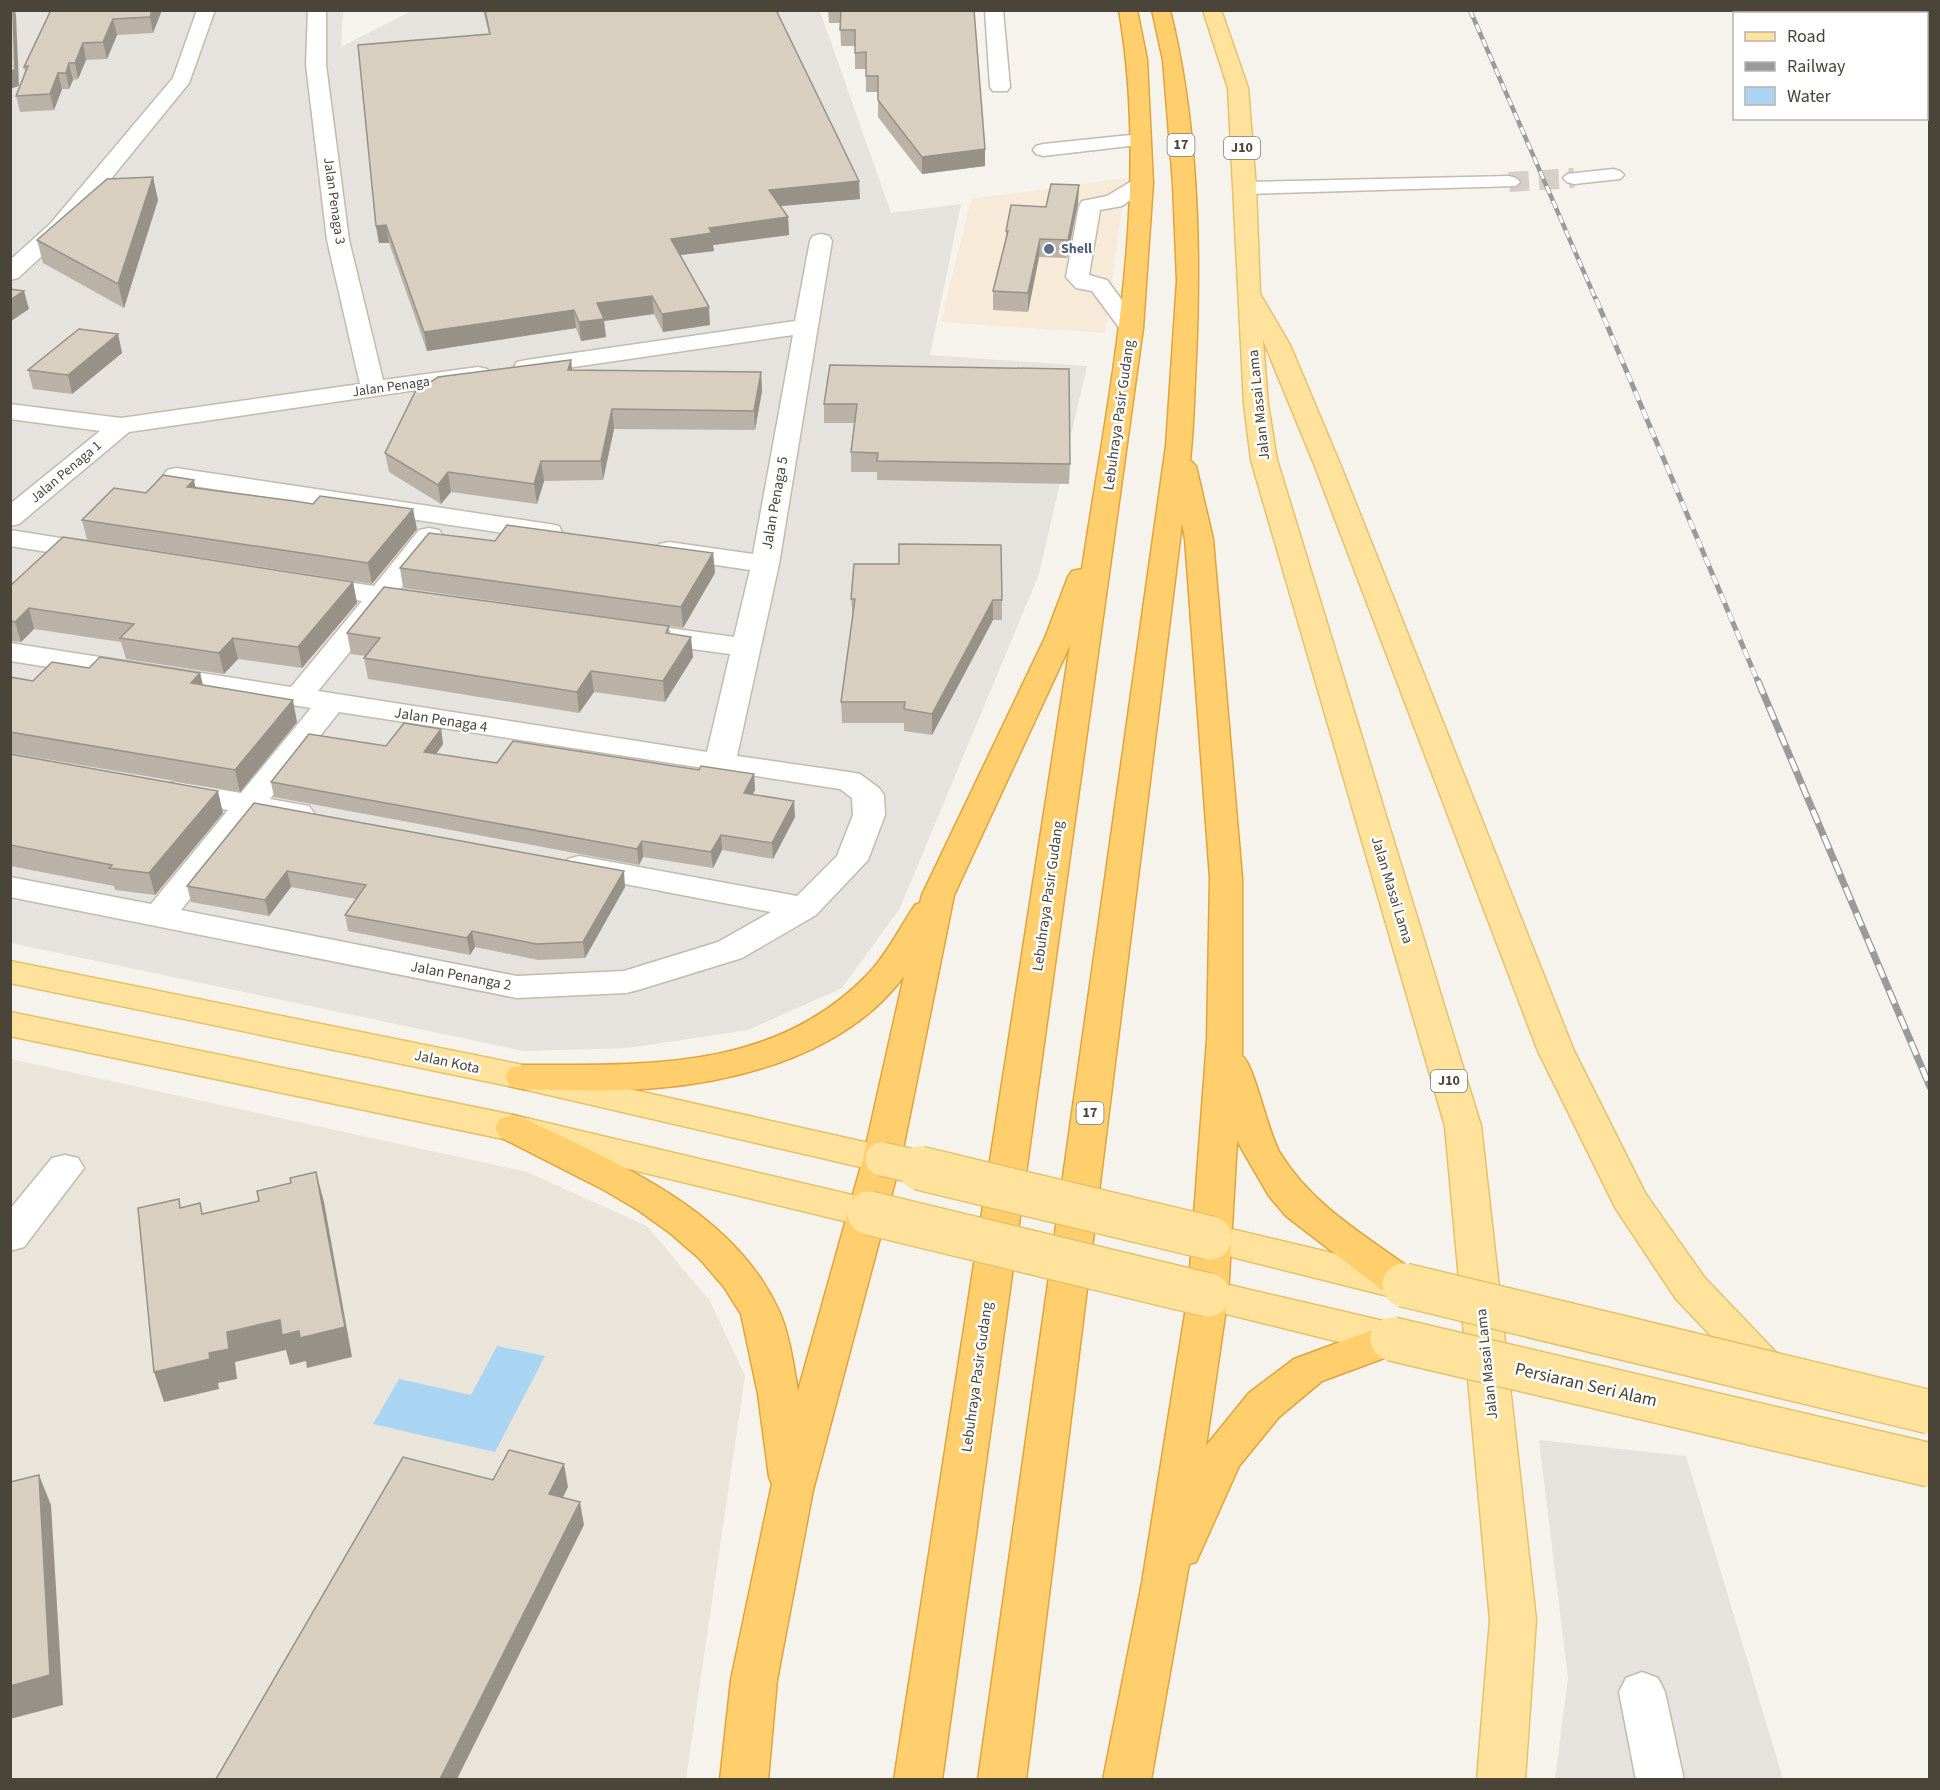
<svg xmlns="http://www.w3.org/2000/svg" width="1940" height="1790" font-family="'Source Sans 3',sans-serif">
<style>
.residential{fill:#eae5da}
.commercial{fill:#f7ead8}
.industrial{fill:#e6e2dd}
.water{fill:#a9d4f2}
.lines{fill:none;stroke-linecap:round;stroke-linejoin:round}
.minor-tunnel{stroke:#d4d0c8;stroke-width:20;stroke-dasharray:20 10;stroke-linecap:butt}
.minor-casing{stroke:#c2bbae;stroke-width:3}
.major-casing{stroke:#e6c16a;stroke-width:3}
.highway-casing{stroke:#e0a43c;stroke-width:3}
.minor{fill:#fff;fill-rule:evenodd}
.major{fill:#ffe39c;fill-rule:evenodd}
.highway{fill:#ffcf6e;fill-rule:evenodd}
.rail-far2-casing{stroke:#9a9a9a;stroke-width:4.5}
.rail-far1-casing{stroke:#9a9a9a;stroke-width:5}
.rail-casing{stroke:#9a9a9a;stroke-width:7}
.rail-far2{stroke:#fff;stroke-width:3;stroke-dasharray:8;stroke-linecap:butt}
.rail-far1{stroke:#fff;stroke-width:4;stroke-dasharray:10;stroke-linecap:butt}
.rail{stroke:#fff;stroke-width:4.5;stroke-dasharray:14;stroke-linecap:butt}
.major-bridge-far1-casing{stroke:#e6c16a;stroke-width:36;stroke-linecap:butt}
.major-bridge-casing{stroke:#e6c16a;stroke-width:46;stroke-linecap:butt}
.major-bridge-far1{stroke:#ffe39c;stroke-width:33}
.major-bridge{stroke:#ffe39c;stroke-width:43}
.wall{fill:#bab2a6}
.shaded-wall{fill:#979187}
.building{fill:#d8cfc1;stroke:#979187;stroke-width:1.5}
.service-dot{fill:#5c6f8a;stroke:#fff;stroke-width:2}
.labels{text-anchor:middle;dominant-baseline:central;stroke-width:5;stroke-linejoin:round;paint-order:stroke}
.shield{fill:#fff;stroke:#817c74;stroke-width:1.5}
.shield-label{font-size:14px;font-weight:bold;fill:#4b4439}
.far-street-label{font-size:14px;fill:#4b4439;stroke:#fff}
.far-service-label{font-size:14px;font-weight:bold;fill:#4e5e75;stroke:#fff;text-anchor:start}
.street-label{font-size:15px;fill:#4b4439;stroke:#fff}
.near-street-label{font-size:18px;fill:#4b4439;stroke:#fff}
</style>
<rect width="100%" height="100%" fill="#f6f3ec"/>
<!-- residential -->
<path class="residential" d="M11 1059 527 1172 647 1226 710 1301 745 1376 686 1779 11 1780Z"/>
<!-- commercial -->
<path class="commercial" d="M1126 178 1105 333 941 322 971 199Z"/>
<!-- industrial -->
<path class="industrial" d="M11 11H343L341 47 411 11H820L891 213 961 204 930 355 1087 366 1039 574 900 908 842 988 748 1030 628 1048 524 1051 11 943Z
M1539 1440 1686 1456 1783 1779H1555L1568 1678Z"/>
<!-- water -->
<path class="water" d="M497 1346 545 1356 495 1452 373 1424 399 1379 471 1395Z"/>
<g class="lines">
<!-- minor-tunnel -->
<path class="minor-tunnel" d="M1509 182 1574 178"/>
<defs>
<path id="minor" d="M197 10H215L189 83 66 234 18 278 10 280V260L50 224 173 78Z
M308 10H326V65L349 240 383 380 478 367 487 369 490 374 487 379 478 381 129 432 19 524 10 526V504L100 431 10 419V404L121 418 360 384 327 240 306 65Z
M985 10H1003L1010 87 1007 91H993L990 87Z
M1140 134 1147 136 1150 140 1147 144 1043 156 1036 154 1033 150 1036 146 1043 144Z
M1613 169 1620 171 1624 175 1620 179 1574 184 1567 182 1563 178 1567 174Z
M1509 176 1516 178 1520 182 1516 186 1245 194 1237 193 1234 188 1237 183 1245 182Z
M1142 177 1149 179 1153 183 1149 187 1122 206 1100 210 1089 275 1107 280 1139 323 1143 328 1139 333 1131 335 1123 333 1092 291 1076 288 1066 277 1079 206 1082 201 1107 196 1135 179Z
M821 234 829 236 832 241 779 564 737 756 849 772 860 774 879 788 884 795 885 815 868 860 816 915 742 958 638 990 626 993 517 998 10 897V877L151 904 228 810 164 798 159 791 164 784 175 782 241 793 311 708 10 661V643L291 687 362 601 302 591 298 585 302 579 312 577 374 586 419 530 429 528 439 530 443 536 400 590 431 595 435 601 431 607 421 609 388 605 318 691 707 752 730 654 647 643 637 640 633 634 637 628 647 625 734 637 750 570 669 558 659 556 655 550 659 544 669 542 753 554 793 335 526 374 517 372 514 367 517 362 526 360 795 321 810 241 813 236ZM339 712 840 789 852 798 853 815 837 856 797 896 579 856 568 859 563 866 568 873 771 912 718 942 624 971 517 976 181 910 257 815 298 823 309 820 314 813 309 806 270 799Z
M176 468 549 524 559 526 562 532 559 538 549 540 167 482 163 476 167 470Z
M10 530 98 544 108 546 112 552 108 558 98 560 10 546Z
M65 1155 78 1158 84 1168 24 1247 10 1251V1209L52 1158Z
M1642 1672 1658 1678 1665 1692 1684 1780H1636L1619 1692 1626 1678Z"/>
<path id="major" d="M1203 10H1221L1248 88 1256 188 1260 294 1290 345 1340 464 1574 1051 1645 1193 1704 1277 1786 1363 1792 1374 1786 1385 1772 1390 1758 1385 1676 1299 1616 1209 1538 1051 1314 464 1263 340 1268 404 1277 460 1481 1126 1536 1620 1525 1780H1477L1490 1620 1445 1126 1251 460 1244 404 1228 88Z
M10 961 523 1065 882 1146 895 1150 901 1159 895 1168 882 1172 523 1089 10 983Z
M10 1012 513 1115 869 1199 883 1203 888 1213 883 1223 869 1227 513 1141 10 1036Z
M1210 1224 1404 1270 1418 1274 1424 1285 1418 1296 1404 1300 1196 1248 1191 1238 1196 1228Z
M1208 1280 1392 1323 1406 1328 1412 1339 1406 1350 1392 1355 1194 1306 1188 1295 1194 1284Z"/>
<path id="highway" d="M1119 10H1137L1147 60 1153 183 1143 328 942 1780H894L1070 645 954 895 901 1159 813 1490 777 1680 768 1780H720L731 1680 772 1484 769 1477 758 1394 743 1323 741 1314 724 1287 699 1258 670 1233 638 1210 604 1190 500 1137 495 1128 500 1119 513 1115 526 1119C620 1165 733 1210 779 1311 789 1332 794 1368 798 1391L863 1159 904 976C849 1051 744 1081 656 1088 612 1092 567 1090 523 1089L510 1086 505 1077 510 1068 523 1065C648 1065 776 1071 869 973 888 953 900 927 915 905L920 903 922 895 1045 638 1068 577 1072 571 1082 569C1110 385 1151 196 1119 10Z
M1152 10H1170C1198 123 1201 244 1196 360 1194 393 1194 427 1190 460L1196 466 1213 539 1242 878V1056C1254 1063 1268 1134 1280 1153 1312 1206 1369 1238 1418 1274L1424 1285 1418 1296 1404 1300 1390 1296 1286 1216 1269 1196 1237 1141 1228 1295 1206 1446 1249 1393 1294 1359 1392 1323 1406 1328 1412 1339 1406 1350 1322 1381 1279 1417 1239 1466 1196 1562 1189 1564 1151 1780H1103L1142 1583 1188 1295 1207 1040 1210 878 1185 539 1182 523 1026 1780H978L1166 446 1177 281 1173 184 1163 60Z"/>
</defs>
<!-- minor casing -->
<use href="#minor" class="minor-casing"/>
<!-- major casing -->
<use href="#major" class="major-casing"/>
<!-- highway casing -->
<use href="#highway" class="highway-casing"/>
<!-- minor -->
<use href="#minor" class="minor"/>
<!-- major -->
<use href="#major" class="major"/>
<!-- highway -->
<use href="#highway" class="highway"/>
<defs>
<path id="rail-far2" d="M1470 10 1596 300"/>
<path id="rail-far1" d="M1596 299 1758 682"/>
<path id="rail" d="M1758 681 1930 1087"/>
</defs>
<!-- rail-far2 casing -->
<use href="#rail-far2" class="rail-far2-casing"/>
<!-- rail-far1 casing -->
<use href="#rail-far1" class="rail-far1-casing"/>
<!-- rail casing -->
<use href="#rail" class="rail-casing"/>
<!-- rail-far2 -->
<use href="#rail-far2" class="rail-far2"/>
<!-- rail-far1 -->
<use href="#rail-far1" class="rail-far1"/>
<!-- rail -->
<use href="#rail" class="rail"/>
<defs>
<path id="major-bridge-far1" d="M882 1159 926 1169"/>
<path id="major-bridge" d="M919 1168 1210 1238
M869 1213 1208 1295
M1404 1285 1930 1412
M1392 1339 1930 1465"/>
</defs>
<!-- major-bridge-far1 casing -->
<use href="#major-bridge-far1" class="major-bridge-far1-casing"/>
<!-- major-bridge casing -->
<use href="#major-bridge" class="major-bridge-casing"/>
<!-- major-bridge-far1 -->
<use href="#major-bridge-far1" class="major-bridge-far1"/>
<!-- major-bridge -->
<use href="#major-bridge" class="major-bridge"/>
</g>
<!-- wall -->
<path class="wall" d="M51 10H162L153 33 117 35 107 59 86 60 78 79 73 80 69 89H62L54 110 20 112 16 96 25 72 24 67Z
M483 10H776L860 199 780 206 788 217 789 235 713 245 714 251 680 255 710 325 663 332 654 314 604 321 606 337 581 341 576 328 427 351 389 243H379L376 226 489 34Z
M828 10H974L985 149V166L922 174 878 117V92H866V69H855V46H841L840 23H829Z
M1079 185 1078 203 1067 258 1039 257 1028 312 993 310V291L1006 240V231L1046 207Z
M158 200 124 308 43 263 37 240Z
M118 334 122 353 72 394 33 389 28 370Z
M571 360 572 370 761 372 762 391 755 430 614 429 603 480 544 481 537 504 451 492 441 504 389 472 385 453Z
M830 365 1070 464 1069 484 877 480V472H851V452L854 423H824V404Z
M196 488 417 529 372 584 87 540 82 520 146 493Z
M495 541 713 553 715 573 683 628 403 588 400 568Z
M353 582 357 603 302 668 238 659 224 674 126 659 121 642 34 629 21 642 10 641V586Z
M851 599 1002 600V620H993L932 735 904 731V723H842L841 702 853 620Z
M669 626 670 634 693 657 665 702 594 692 579 713 368 679 364 658 366 656 351 654 347 633Z
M89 668 200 673 203 685 297 722 240 792 10 753V677L33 681Z
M441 729 443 744 436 754 497 763 699 770 754 774 755 790 752 795 795 817 773 859 722 850 713 868 643 857 639 865 274 797 271 782Z
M10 754 223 813 155 895 115 890 114 886 10 866Z
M254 803 625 887 585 958 538 960 475 947 470 955 348 931 345 915 356 899 291 887 269 916 191 902 187 886Z"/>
<!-- shaded-wall -->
<path class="shaded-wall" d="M13 10H15L16 15 19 86 10 89Z
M152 10H162L153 33 150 17Z
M113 19 117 35 107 59 103 42Z
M83 43 86 60 78 79 75 63Z
M69 63 73 80 69 89 66 73Z
M58 73 62 89 54 110 50 94Z
M985 149V166L922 174V157Z
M153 177 158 200 124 308 118 284Z
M859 181 860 199 770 207 769 190Z
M1079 185 1078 203 1067 258 1068 240Z
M788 217 789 235 713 245 714 251 672 256 671 239 709 228Z
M386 225 389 243H379L376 226Z
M1040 239 1039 257 1028 312V293Z
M24 291 29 309 10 322V300Z
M652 296 654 314 604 321 606 337 581 341 579 322 597 303Z
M709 307 710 325 663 332 662 314Z
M574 310 576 328 427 351 424 332Z
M118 334 122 353 72 394 68 375Z
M571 360 573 379 568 370Z
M761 372 762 391 755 430 754 411Z
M612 409 614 429 603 480 601 461Z
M541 461 544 481 537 504 534 484Z
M448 472 451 492 441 504 438 485Z
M194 480 198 499 187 487Z
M413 509 417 529 372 584 368 563Z
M713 553 715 573 683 628 681 607Z
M353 582 357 603 302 668 298 647Z
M993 600V620L932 735V714Z
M29 608 34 629 21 642 15 622Z
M691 637 693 657 665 702 663 681Z
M233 638 238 659 224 674 219 653Z
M591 671 594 692 579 713 577 692Z
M200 673 205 694 191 683Z
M293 700 297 722 240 792 235 770Z
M441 729 443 744 427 767 424 752Z
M754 774 755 790 745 809 744 793Z
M218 791 223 813 155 895 149 873Z
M794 801 795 817 773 859 772 843Z
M721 835 722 850 713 868 711 852Z
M642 841 643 857 639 865 637 849Z
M287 871 291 887 269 916 265 900Z
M624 871 625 887 585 958 583 942Z
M472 931 475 947 470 955 467 938Z
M316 1172 324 1202 352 1357 307 1368 306 1361 290 1365 286 1350 235 1362 237 1379 218 1383 219 1389 164 1402 154 1372 209 1353 227 1332 280 1320Z
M564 1464 568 1487 553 1517 549 1494Z
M39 1475 51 1505 63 1705 10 1719V1686Z
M580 1502 584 1525 457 1779H440Z"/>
<!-- building -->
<path class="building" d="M10 10H13L15 70 10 71Z
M51 10H152L150 17 113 19 103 42 83 43 75 63H69L66 73H58L50 94 16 96 28 66 24 67Z
M485 10H776L859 181 769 190 788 217 709 228 712 233 671 239 709 307 662 314 652 296 597 303 604 319 579 322 574 310 424 332 386 225 376 226 358 45 490 34Z
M841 10H974L985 149 922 157 878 100V76H866V52L855 53V30H840Z
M153 177 118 284 37 240 107 179Z
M1051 184 1079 185 1068 240 1040 239 1028 293 993 291 1008 231H1006L1011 205 1046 207Z
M10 289 24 291 10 300Z
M79 329 118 334 68 375 28 370Z
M571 360 568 370 761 372 754 411 612 409 601 461H541L534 484 448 472 438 485 385 453 415 392 438 377Z
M830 365 1069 369 1070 464 877 461 878 453 851 452 857 404H824Z
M163 475 194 480 187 487 294 501 313 504 320 496 413 509 368 563 82 520 114 488 146 493Z
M507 525 713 553 681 607 400 568 429 533 495 541Z
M63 537 353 582 298 647 233 638 219 653 120 638 134 624 29 608 15 622 10 621V586Z
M899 544 1001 545 1002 600H993L932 714 904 709 905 702H841L855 599H851L854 564H899Z
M384 587 669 626 666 633 691 637 663 681 591 671 577 692 364 658 380 638 347 633Z
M100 657 200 673 191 683 293 700 235 770 10 732V677L33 681 52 662 89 668Z
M404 723 441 729 424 752 497 763 513 741 699 770 701 766 754 774 744 793 794 801 772 843 721 835 711 852 642 841 637 849 271 782 309 734 386 746Z
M10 754 218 791 149 873 109 868 112 865 10 845Z
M254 803 624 871 583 942 536 944 472 931 467 938 345 915 366 885 287 871 265 900 187 886Z
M316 1172 345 1327 300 1338 299 1331 282 1335 280 1320 227 1332 229 1349 209 1353 210 1359 154 1372 138 1208 179 1199 180 1208 200 1203 202 1214 259 1201 257 1191 291 1183 290 1178Z
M509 1450 564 1464 549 1494 580 1502 440 1779H216L403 1457 493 1480Z
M39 1475 50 1675 10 1686V1482Z"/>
<!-- markers -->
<circle class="service-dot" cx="1049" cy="249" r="6"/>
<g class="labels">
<!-- shield labels -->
<g class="shield">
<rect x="1167.5" y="134" width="27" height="22" rx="4.5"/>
<rect x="1224" y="137" width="36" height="22" rx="4.5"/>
<rect x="1431" y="1070" width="36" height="22" rx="4.5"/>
<rect x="1076.5" y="1102" width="27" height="22" rx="4.5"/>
</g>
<g class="shield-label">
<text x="1181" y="145">17</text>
<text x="1242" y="148">J10</text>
<text x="1449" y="1081">J10</text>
<text x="1090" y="1113">17</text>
</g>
<!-- far-street labels -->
<g class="far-street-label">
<text transform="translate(334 201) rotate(82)">Jalan Penaga 3</text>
<text transform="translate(391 387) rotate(-8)">Jalan Penaga</text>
<text transform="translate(66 472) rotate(-40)">Jalan Penaga 1</text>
</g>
<!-- far-service labels -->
<g class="far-service-label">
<text x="1061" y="249">Shell</text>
</g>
<!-- street labels -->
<g class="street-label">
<text transform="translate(1259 405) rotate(-96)">Jalan Masai Lama</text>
<text transform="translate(1119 415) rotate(-82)">Lebuhraya Pasir Gudang</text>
<text transform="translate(775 503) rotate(-80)">Jalan Penaga 5</text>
<text transform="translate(441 720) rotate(9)">Jalan Penaga 4</text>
<text transform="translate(1392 890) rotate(73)">Jalan Masai Lama</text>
<text transform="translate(1048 896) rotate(-82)">Lebuhraya Pasir Gudang</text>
<text transform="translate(461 976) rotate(11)">Jalan Penanga 2</text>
<text transform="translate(447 1062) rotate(12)">Jalan Kota</text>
<text transform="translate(1487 1364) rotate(-96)">Jalan Masai Lama</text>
<text transform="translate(977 1377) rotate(-82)">Lebuhraya Pasir Gudang</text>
</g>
<!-- near-street labels -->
<g class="near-street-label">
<text transform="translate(1586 1385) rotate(13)">Persiaran Seri Alam</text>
</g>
</g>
<!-- border -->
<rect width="1940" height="1790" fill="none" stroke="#4b4439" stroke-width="24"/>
<!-- legend -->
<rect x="1733" y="12" width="195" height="108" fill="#ffffff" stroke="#b7b4b0" stroke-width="1.5"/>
<rect x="1745" y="32" width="30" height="9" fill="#ffe39c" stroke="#b7b4b0" stroke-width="1.5"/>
<text x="1787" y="42" font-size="18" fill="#4b4439">Road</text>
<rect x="1745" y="62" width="30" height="9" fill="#9a9a9a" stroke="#b7b4b0" stroke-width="1.5"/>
<text x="1787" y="72" font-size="18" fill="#4b4439">Railway</text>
<rect x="1745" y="87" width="30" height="18" fill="#a9d4f2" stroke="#b7b4b0" stroke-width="1.5"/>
<text x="1787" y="102" font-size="18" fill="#4b4439">Water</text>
</svg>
